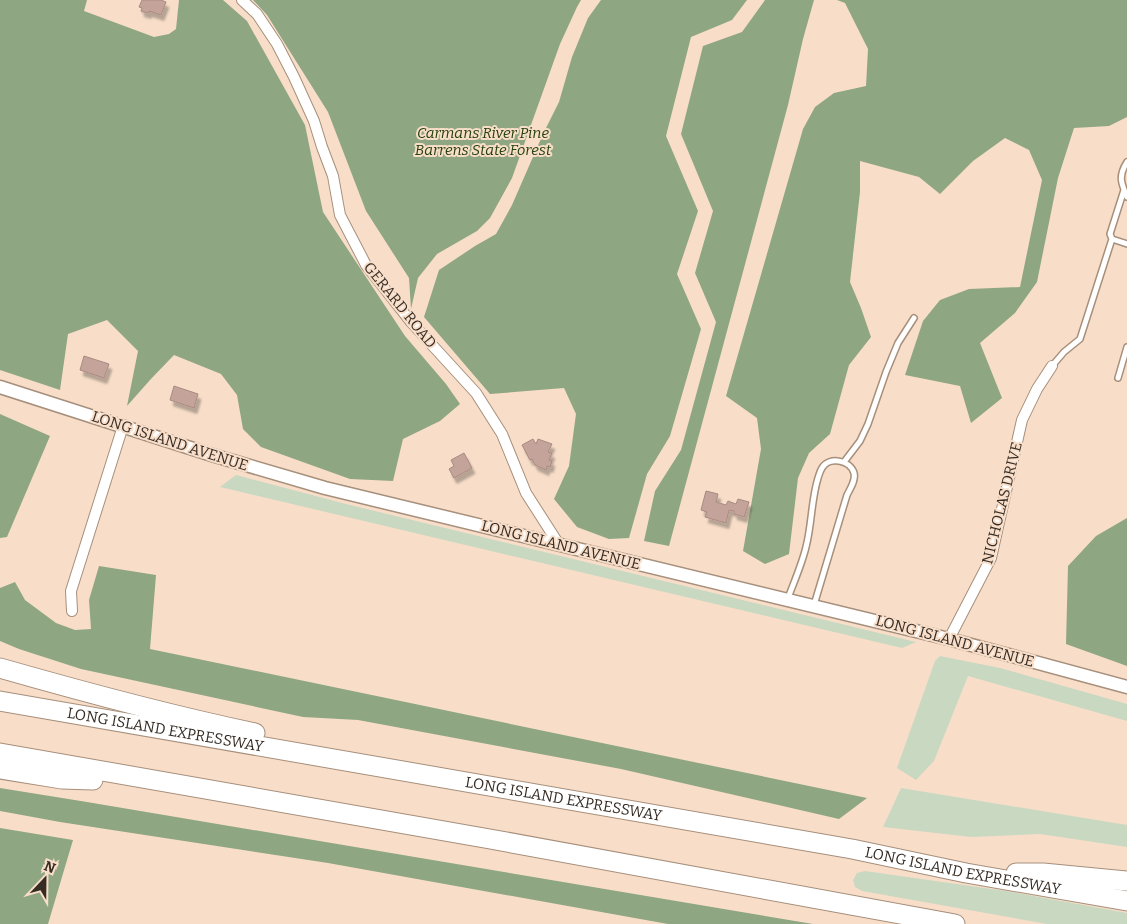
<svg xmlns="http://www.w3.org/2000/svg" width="1127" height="924" font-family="Bitter,serif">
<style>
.green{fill:#c9d8c1}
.forest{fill:#8fa683}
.building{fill:#c4a49a;stroke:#a98a81;filter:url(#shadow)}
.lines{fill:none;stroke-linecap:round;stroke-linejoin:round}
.service-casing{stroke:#a68f7b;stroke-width:8}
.minor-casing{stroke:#a68f7b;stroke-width:12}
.tertiary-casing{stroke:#a68f7b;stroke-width:15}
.motorway-casing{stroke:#a68f7b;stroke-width:21}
.service{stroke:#fff;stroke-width:5}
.minor{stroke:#fff;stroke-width:10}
.tertiary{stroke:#fff;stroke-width:12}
.motorway{stroke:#fff;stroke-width:19}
.labels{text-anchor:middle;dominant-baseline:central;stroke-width:4;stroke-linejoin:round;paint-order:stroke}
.park-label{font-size:15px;font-style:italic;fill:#24410c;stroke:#f8dec9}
.street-label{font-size:15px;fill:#362c24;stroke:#f8dec9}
</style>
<defs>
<filter id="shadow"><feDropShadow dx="3" dy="5.5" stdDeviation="1" flood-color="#0004"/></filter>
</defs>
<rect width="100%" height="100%" fill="#f8dec9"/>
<!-- green -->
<path class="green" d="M236 475 346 504 916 642 902 648 220 487Z
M940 656 1000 668 1127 704V721L968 676 934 761 916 780 897 768 935 661Z
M901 788 1127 825V847L1040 834 971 837 883 827Z
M865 871 1006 891 1127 913V924H1047L862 891 855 887 853 880 857 873Z"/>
<!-- forest -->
<path class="forest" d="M0 0H87L84 11 154 37 169 34 176 29 179 0H223L247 21 305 125 323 212 405 336 446 384 460 404 440 421 403 439 393 481 350 479 261 447 243 429 237 395 221 374 174 355 150 380 127 406 138 351 107 320 68 334 60 390 0 370Z
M253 0H581L577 7 560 44 512 178 490 218 477 231 437 254 418 278 411 309 409 278 366 211 328 112 267 15Z
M601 0H747L732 20 691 37 666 136 698 211 677 274 701 329 670 436 647 474 629 538 609 539 577 527 554 499 569 466 576 414 564 388 490 394 424 317 439 270 475 246 496 234 512 205 543 134 559 102 572 57 588 18Z
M765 0H814L803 39 788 105 669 546 644 541 655 491 681 450 716 322 695 273 713 211 681 134 703 46 742 32Z
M837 0H1127V117L1109 126 1074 128 1058 178 1037 282 1015 313 980 343 1002 398 971 423 960 386 905 375 923 321 940 300 969 289 1020 287 1042 180 1029 150 1005 138 973 161 940 194 919 177 860 161V192L850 282 861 308 871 337 849 365 830 434 809 453 798 478 789 554 765 564 743 551 761 449 757 418 726 396 803 129 815 107 834 93 866 86 868 49 845 3Z
M0 414 50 436 7 537 0 538Z
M1127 518V666L1066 644 1068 566 1096 536Z
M99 566 156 575 150 649 867 798 839 819 621 769 358 720 303 717 81 669 19 649 0 641V588L15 582 25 600 56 623 75 630 91 629 89 600Z
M0 788 87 802 813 924H668L328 863 60 822 0 811Z
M0 828 73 840 48 924H0Z"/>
<!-- building -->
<path class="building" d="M142 0H161L166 2 161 15 149 11 148 13 141 11 142 8 139 7Z
M84 356 109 364 104 378 80 370Z
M174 386 198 394 194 408 170 400Z
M533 439 536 444 538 439 552 444 548 452 552 453 549 460 552 461 550 467 547 466 546 470 535 465 532 459 530 460 522 445Z
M464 453 472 468 454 478 449 469 454 466 451 460Z
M706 491 718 494 716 502 726 505 728 501 736 504 738 499 749 502 744 517 734 514V511L729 510 726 523 705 517 707 512 701 510Z"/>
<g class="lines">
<defs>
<path id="service" d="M1127 162C1118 176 1121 183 1127 197
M1112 239 1110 234 1124 190
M1052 366 1064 352 1080 339 1112 239 1127 244
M1118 378 1127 347
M844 462 860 441 868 424 886 372 898 343 914 318
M788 598C794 582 802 564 806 547 812 524 811 501 818 478 819 475 820 471 822 468 829 456 850 460 854 473 856 480 850 489 847 495L814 605"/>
<path id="minor" d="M242 0 257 14 277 44 294 77 314 121 322 147 333 176 340 215 366 265 411 322 476 393 502 434 526 493 558 543
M72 611 71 591 123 426
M949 639 991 558 1022 420 1037 389 1052 366"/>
<path id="tertiary" d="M0 387 212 455 325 488 949 639 1127 687"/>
<g id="motorway">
<path d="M0 668C84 692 169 715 255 733"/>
<path id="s1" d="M0 701 852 849 966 873 1127 901"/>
<path d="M0 753 490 839 955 924"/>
<path d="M0 769 62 779 93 780"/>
<path d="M1016 873H1043L1127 881"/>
</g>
</defs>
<!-- service casing -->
<use href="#service" class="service-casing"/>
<!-- minor casing -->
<use href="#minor" class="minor-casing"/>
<!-- tertiary casing -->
<use href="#tertiary" class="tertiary-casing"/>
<!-- motorway casing -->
<use href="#motorway" class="motorway-casing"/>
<!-- service -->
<use href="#service" class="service"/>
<!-- minor -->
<use href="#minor" class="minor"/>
<!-- tertiary -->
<use href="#tertiary" class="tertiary"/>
<!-- motorway -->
<use href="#motorway" class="motorway"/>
</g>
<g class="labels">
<!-- park labels -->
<g class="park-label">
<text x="483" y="133">Carmans River Pine<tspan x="483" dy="17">Barrens State Forest</tspan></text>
</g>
<!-- street labels -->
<g class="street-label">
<text transform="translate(400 305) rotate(51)">GERARD ROAD</text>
<text transform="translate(170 441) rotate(18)">LONG ISLAND AVENUE</text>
<text transform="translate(1002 503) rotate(-76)">NICHOLAS DRIVE</text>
<text transform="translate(561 545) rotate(14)">LONG ISLAND AVENUE</text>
<text transform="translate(955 641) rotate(15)">LONG ISLAND AVENUE</text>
<text stroke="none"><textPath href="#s1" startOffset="168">LONG ISLAND EXPRESSWAY</textPath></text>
<text stroke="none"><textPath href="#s1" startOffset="572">LONG ISLAND EXPRESSWAY</textPath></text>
<text stroke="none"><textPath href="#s1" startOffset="978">LONG ISLAND EXPRESSWAY</textPath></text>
</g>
</g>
<!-- north arrow -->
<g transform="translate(45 879) rotate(22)" stroke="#f8dec9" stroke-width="4" paint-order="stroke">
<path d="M0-4L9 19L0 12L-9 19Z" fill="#362c24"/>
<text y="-8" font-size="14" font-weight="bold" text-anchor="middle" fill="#362c24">N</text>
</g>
</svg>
